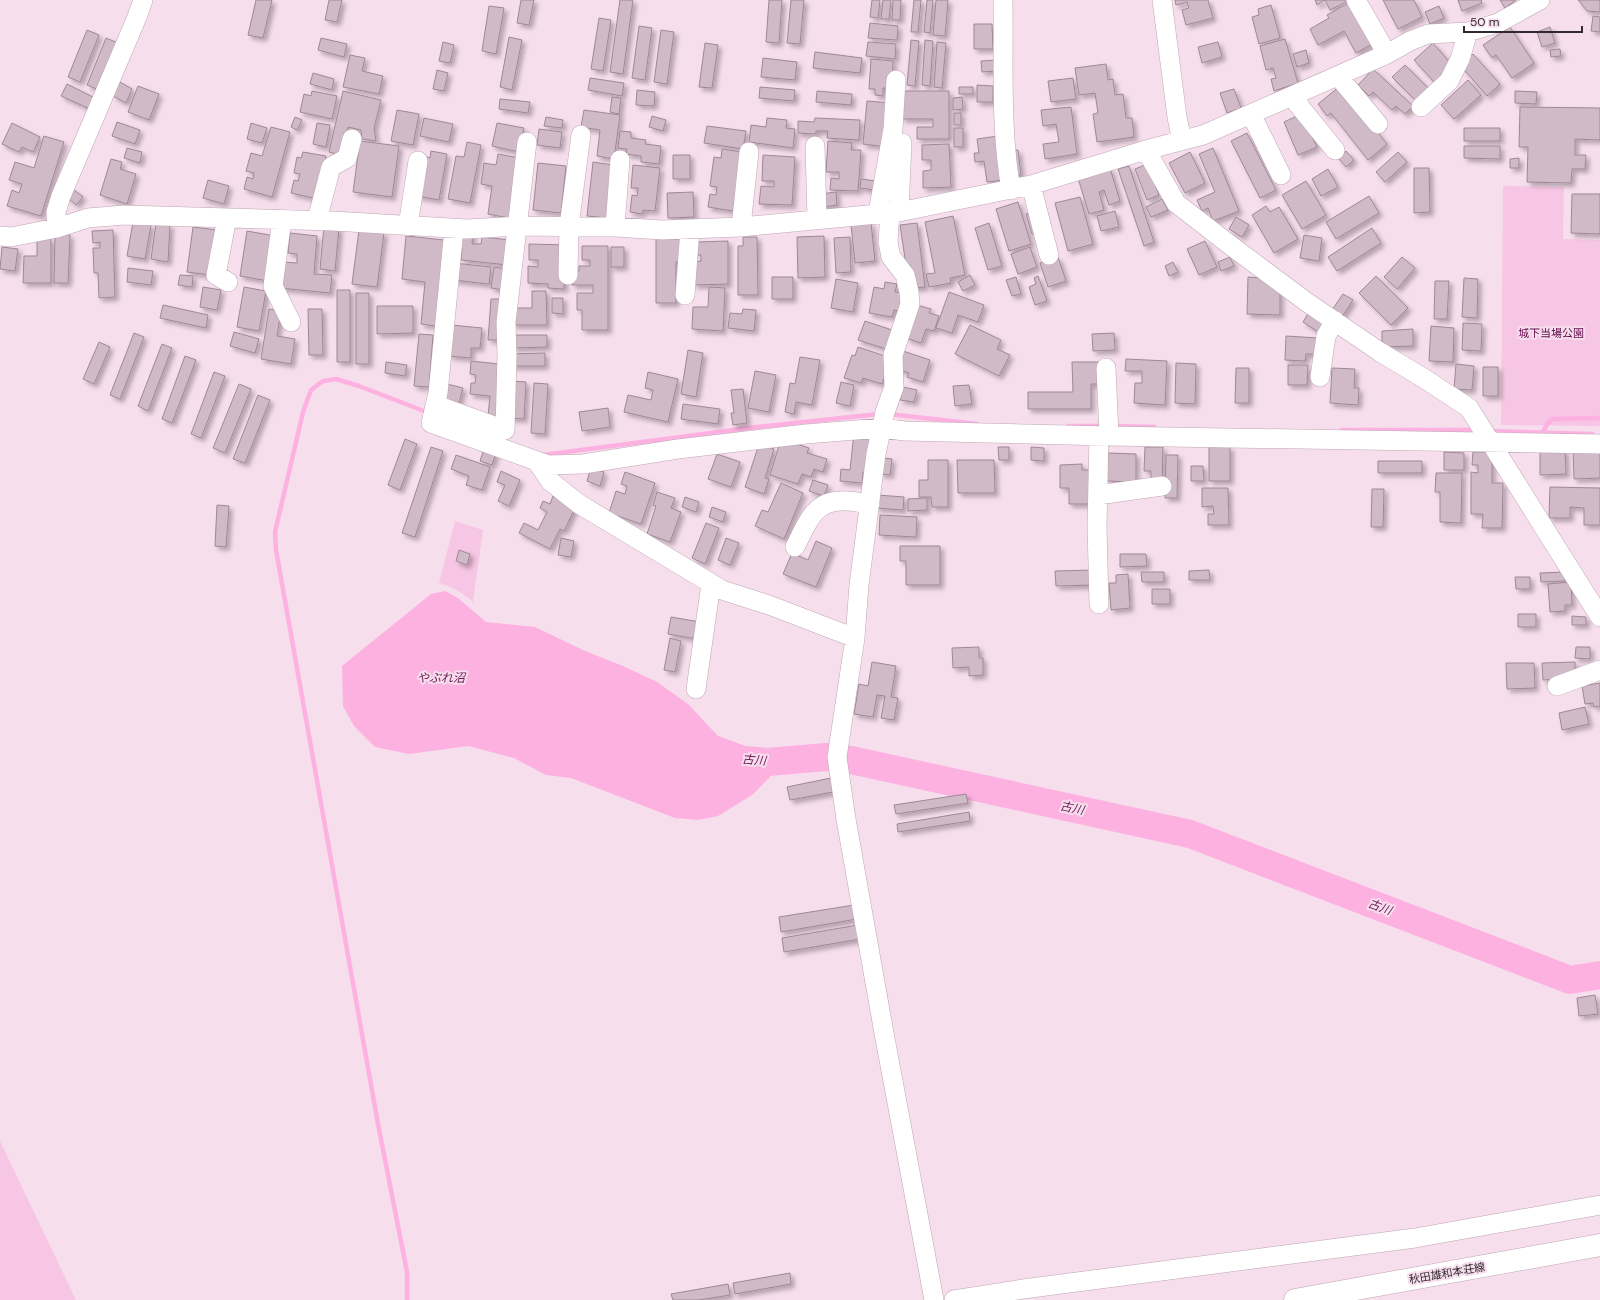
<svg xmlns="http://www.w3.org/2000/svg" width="1600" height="1300" font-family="'DM Sans','Noto Sans JP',sans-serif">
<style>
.green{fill:#f7c6e5}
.water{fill:#fcb1e1}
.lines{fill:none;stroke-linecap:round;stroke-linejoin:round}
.stream{stroke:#fcb1e1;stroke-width:4.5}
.river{stroke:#fcb1e1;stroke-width:28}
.building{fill:#d1bac8;stroke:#9e8895;filter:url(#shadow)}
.minor-casing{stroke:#bda6b4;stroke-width:20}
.primary-casing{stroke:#bda6b4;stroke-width:23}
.minor{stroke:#fff;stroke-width:19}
.primary{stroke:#fff;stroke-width:22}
.labels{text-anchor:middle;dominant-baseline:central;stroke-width:4;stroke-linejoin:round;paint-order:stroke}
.park-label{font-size:11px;fill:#640e4e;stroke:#f7deed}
.street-label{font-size:11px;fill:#32292e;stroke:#f7deed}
.water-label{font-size:12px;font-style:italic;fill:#6d1956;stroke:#f7deed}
</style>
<defs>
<filter id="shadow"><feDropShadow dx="3.5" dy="3.5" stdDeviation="2" flood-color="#0004"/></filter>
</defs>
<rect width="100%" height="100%" fill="#f7deed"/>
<!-- green -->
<path class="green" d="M1503 186 1564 187 1563 239 1600 240V426L1501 425Z
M455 521 483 530 473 602C462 592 453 587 439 583Z
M0 1141 76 1300H0Z"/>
<!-- water -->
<path class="water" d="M445 591 458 598 486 622 535 627 585 651 623 666 657 682 688 704 718 736 751 748 764 756 774 766 770 777 752 795 718 816 698 820 675 818 571 778 546 775 514 758 468 746 409 754 375 747 354 726 343 706 342 666 431 594Z"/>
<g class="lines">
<!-- stream -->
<path class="stream" d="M889 414 977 424
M1068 426H1104
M1112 426 1154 427
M1342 430H1476
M1490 431 1592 434
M1542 433 1548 423 1553 419 1600 418
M543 455 749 428 879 414
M407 1300V1272L378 1124 276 550 275 532 303 412 311 390 323 381 336 379 359 386 429 413"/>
<!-- river -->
<path class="river" d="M732 759 768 762 826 757 851 760 1190 834 1570 980 1600 975"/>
</g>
<!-- building -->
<path class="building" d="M256 0H272L263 38 248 35Z
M329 0H342L337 22 325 20Z
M521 0H534L529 25 517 23Z
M620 0H633L623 74 610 72Z
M769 0H782L779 43 766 42Z
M791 0H804L800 44 787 43Z
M872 0H880L878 18 870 17Z
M883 0H891L889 19H881Z
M893 0H901L900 20H892Z
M914 0H921L918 32H911Z
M927 0H933L930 33 924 32Z
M936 0H948L945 36 933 35Z
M1175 0H1208L1213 18 1186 25 1182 10 1189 8 1187 2 1176 5Z
M1315 0H1348V1L1330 10 1325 0 1317 5Z
M1383 0H1414L1422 17 1398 29Z
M1458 0H1481L1482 3 1462 11Z
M1500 0H1516L1505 8Z
M1578 0H1600V12L1587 11Z
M1350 2 1372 44 1356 53 1344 31 1318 45 1310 29 1329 18 1327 15Z
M1271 5 1280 38 1259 44 1252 17 1259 15 1258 9Z
M489 6 504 8 496 54 482 51Z
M1439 6 1444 18 1430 24 1425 12Z
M1593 16 1600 17V32L1591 31Z
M599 18 611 20 603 71 591 69Z
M870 23 898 26 897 40 868 38Z
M974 24H992L993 49H974Z
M639 26 652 28 645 80 632 78Z
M1510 27 1534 63 1512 78 1496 55 1492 58 1483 45Z
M1550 27 1555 43 1542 47 1537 32Z
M87 30 99 35 80 82 68 77Z
M661 30 674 32 667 84 654 82Z
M509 37 522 40 512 90 500 87Z
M106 38 118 43 99 90 87 85Z
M321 38 347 44 344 57 318 50Z
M1285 39 1298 83 1274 91 1271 79 1276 78 1273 68 1266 70 1260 46Z
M911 40 919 41 915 86 907 85Z
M925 40 933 41 930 86 922 85Z
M443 42 454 45 450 63 439 61Z
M868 42 896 44 895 59 866 56Z
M937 42 946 43 942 88 934 87Z
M1218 42 1222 57 1202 63 1198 47Z
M705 43 718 45 712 88 699 87Z
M1433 43 1452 65 1434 82 1414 60Z
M1560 49 1561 56 1551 57 1550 50Z
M1306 50 1309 63 1297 67 1293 54Z
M815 52 862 58 860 73 813 68Z
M1473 54 1500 84 1487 96 1460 65Z
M350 55 365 58 362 71 383 76 379 94 343 87Z
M763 58 797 62 795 80 761 77Z
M871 59 893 61 892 89 883 88V96L875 95V89H869Z
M997 60V71L982 72 981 61Z
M1106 64 1108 80 1113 79 1115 95 1123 94 1126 118H1132L1134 137 1097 142 1093 114 1098 113 1095 93 1079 95 1075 68Z
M1405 65 1429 89 1417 102 1392 77Z
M1373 69 1413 106 1405 114 1396 106 1392 110 1373 92 1369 96 1358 85Z
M437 70 448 73 444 91 433 89Z
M313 73 334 79 332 90 310 84Z
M590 78 624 83 622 96 588 90Z
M1073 78 1076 99 1051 102 1048 81Z
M1468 80 1481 95 1454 119 1441 105Z
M120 82 132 89 126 103 113 96Z
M67 84 95 98 90 109 61 96Z
M977 85 993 86V102H977Z
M138 86 159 94 149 120 128 112Z
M1340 86 1387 144 1368 160 1331 113 1327 116 1318 104Z
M760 87 795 90 794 101 759 98Z
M959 87H973V94H959Z
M1234 89 1241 108 1227 113 1220 93Z
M637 90 655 92 654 106 636 105Z
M312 91 337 96 332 119 300 112 304 94 311 96Z
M343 91 381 100 374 128 376 141 362 139 361 130 348 127 341 155 329 152Z
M817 91 852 94 851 105 816 102Z
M902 91H949V139H917V127H933V119H902Z
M1515 91 1537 92 1536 104 1515 103Z
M612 97 621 98 619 114 610 112Z
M962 97 963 109 953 110V98Z
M500 99 530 102 528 113 499 109Z
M867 101 891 103 887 147 863 144Z
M1071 107 1077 154 1045 159 1043 144 1059 142 1056 124 1043 126 1041 110Z
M1520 107 1600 108V140L1575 139V155H1586L1585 169H1572L1571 183 1527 182 1528 147H1519Z
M397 110 419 114 413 145 391 141Z
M584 110 620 115 614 159 597 156 600 130 581 127Z
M954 113H961V125H954Z
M1299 115 1304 127 1307 126 1317 147 1298 155 1284 122Z
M652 116 666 120 663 131 649 127Z
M295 117 302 120 297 130 291 127Z
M546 117 563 120 562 128 544 126Z
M424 118 453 124 449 142 420 136Z
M767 118 787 120 786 128 795 129 793 148 749 142 751 125 766 127Z
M815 118 860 120 859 140 827 138 828 131H816V134L798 133V121L814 122Z
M117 122 140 130 135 144 112 136Z
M12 123 40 137 33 152 22 147 19 152 2 144Z
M251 123 267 128 262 143 247 139Z
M317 123 330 125 326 147 313 144Z
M497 123 524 128 519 152 492 146Z
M707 126 746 131 743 149 704 143Z
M271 127 290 132 272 197 244 189 247 177 253 179 254 173 246 171 251 153 262 156Z
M954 128H963V147H954Z
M1464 128H1500V141H1464Z
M539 129 562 132 560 148 537 145Z
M620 131 631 132V138L646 140 645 144 661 146 659 164 641 162V156L626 154 627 149 618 148Z
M1247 133 1276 190 1260 198 1231 141Z
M44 136 64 142 41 216 7 206 12 190 19 193 22 184 9 180 15 162 34 168Z
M998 136 1003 180 987 182 984 161 975 162 974 153H979L977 139Z
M360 141 399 146 392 197 353 192Z
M828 141 852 143 851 150H861L858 191 830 190 831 178 839 179V172H826Z
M467 142 481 145 470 203 448 199 456 156 464 157Z
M949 144 951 187 923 188V171L931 170V160H922V145Z
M1464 146H1500V159L1464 158Z
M127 148 142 152 140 163 124 158Z
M1213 148 1239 211 1213 221 1208 208 1202 211 1197 200 1215 192 1199 154Z
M722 149 742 152 733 211 708 207 710 194 716 195 717 187 710 186 714 157 721 158Z
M1010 150H1018L1021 175 1013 176Z
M431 151 447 154 439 200 417 196 424 156 430 158Z
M1346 151 1354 160 1346 167 1338 158Z
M303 152 326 156 318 199 291 193 294 180 298 181 300 174 294 173 297 157 301 158Z
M1190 152 1205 183 1185 193 1169 163Z
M1398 152 1407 162 1385 182 1376 172Z
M498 154 519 158 509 218 488 214 492 186 481 184 484 163 496 165Z
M673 155H690V179H673Z
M763 155 795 157 792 205 759 204 761 186 774 187V181H762Z
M1519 158V168H1510V159Z
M111 159 122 162 120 169 136 174 127 204 100 195Z
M593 162 613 165 608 218 587 216Z
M538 163 566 166 561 213 533 210Z
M1147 164 1159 195 1147 200 1135 169Z
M633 165 660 168 655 211 643 210 642 214 630 212 632 195 637 196 638 188H631Z
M1129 166 1154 242 1144 246 1118 169Z
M1110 168 1120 201 1109 205 1104 190 1099 192 1104 210 1089 214 1078 178Z
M1414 168H1429L1430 212 1414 213Z
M1328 169 1338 187 1321 196 1312 179Z
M861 179 876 181 875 190 860 188Z
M208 180 229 186 224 204 203 198Z
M1306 181 1326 215 1302 229 1282 195Z
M73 189 83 197 76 205 66 196Z
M693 192 694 217 668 218 667 193Z
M836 192 837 205 822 207 820 194Z
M1572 194H1600V234L1571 233Z
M1369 196 1379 213 1336 239 1326 222Z
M1080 197 1093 244 1068 251 1055 203Z
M1162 199 1168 210 1151 217 1146 207Z
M1018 202 1031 244 1009 251 996 209Z
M1266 206 1270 212 1279 207 1298 239 1274 253 1252 215Z
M1115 211 1119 227 1101 231 1097 216Z
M1033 212 1039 232 1032 234 1026 214Z
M953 216 965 275 950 278 951 283 929 287 926 274 935 273 925 222Z
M1236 217 1249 225 1242 237 1229 229Z
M133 222 151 225 145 259 127 256Z
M156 223 170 225 168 262 151 259Z
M871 223 875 261 855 263 851 225Z
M917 223 925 287 913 288 910 265H906L900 225Z
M989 223 1002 266 988 270 975 228Z
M324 226 339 228 335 271 320 269Z
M193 227 217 230 211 275 187 272Z
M1372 228 1381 243 1337 271 1328 257Z
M113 230 115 297 99 298 98 273H94L93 248H100V242L93 243 92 231Z
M359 230 384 233 377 287 352 284Z
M247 231 275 236 268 281 240 276Z
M290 233 317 236 314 274 332 275 330 293 280 288 282 262 297 263V254L288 253Z
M457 233 473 234 472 244H481L482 237 511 240 508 265 461 260 462 248H456Z
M55 234 70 235 68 283H54Z
M1304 235 1322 238 1319 261 1300 258Z
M406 236 444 240 436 326 421 324 425 282 402 279Z
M824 236 825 277 798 278 797 237Z
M743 237H757L758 295H738V246H743Z
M850 237 851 272 836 273 834 238Z
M51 238V283H23L24 256H37V239Z
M656 239H683V262H676V303H656Z
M728 241V284L694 285V262L701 261V255H697V242Z
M1205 241 1217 267 1199 275 1187 249Z
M529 244 566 245 564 289 548 288V284L528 283V266L538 267V260H529Z
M582 246H608V330H582V310H577V293H593V285H572L573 271H579V266H590V260H582Z
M2 247 18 249 15 271 0 269Z
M611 247H624V267H611Z
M1030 247 1037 267 1018 274 1011 254Z
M1058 257 1066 281 1048 287 1040 263Z
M1230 257 1234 266 1221 271 1218 262Z
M1402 257 1415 268 1397 289 1384 277Z
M1173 262 1178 272 1169 276 1165 266Z
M454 263 491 267 489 284 453 280Z
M494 267 507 269 504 290 491 288Z
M128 268 153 271 151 285 127 282Z
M180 275 193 276 192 287 178 285Z
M970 275 975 285 963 291 958 282Z
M1038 276 1047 301 1035 305 1029 287 1036 284 1034 278Z
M1376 276 1408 308 1391 325 1359 293Z
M772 277H793V299H772Z
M1016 277 1021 294 1012 296 1006 280Z
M1248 277 1261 278 1280 292V315L1247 314Z
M1464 278 1478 279 1477 318 1462 317Z
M836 279 858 283 853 312 831 308Z
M1435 281H1449L1447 319H1434Z
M885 282 897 284 895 292 903 293 899 311 894 310 892 317 869 313 874 287 884 289Z
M203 287 221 290 217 310 200 307Z
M244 287 266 291 259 331 237 327Z
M709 287 725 288 723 331 692 329 693 307H708Z
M337 290H350V362H337Z
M532 291H546L547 325H513V308H532Z
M949 292 984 305 978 322 958 315 952 333 936 328Z
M356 293H369V364H356Z
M1343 294 1353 300 1342 317 1332 310Z
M552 298H563V314L552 313Z
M491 299H501L499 340H488Z
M163 305 208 315 206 328 160 318Z
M917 305 931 309 929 313 939 316 934 331 926 329 921 343 906 338Z
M377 306H413V333L377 334Z
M269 309 281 311 277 336 295 339 291 364 261 359Z
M308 309H322L323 355H309Z
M743 309 756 310 754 331 728 328 730 313 742 314Z
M1309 312 1327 323 1320 333 1303 322Z
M865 321 895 331 889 350 858 340Z
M1463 323 1482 324 1481 351 1462 350Z
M451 325 482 328 480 348H471V358L449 356Z
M970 325 1001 340 997 349 1010 355 999 376 955 354Z
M1431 326 1454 328 1453 362 1429 361Z
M1413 329V346L1382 347V331Z
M234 332 259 339 255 353 230 346Z
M134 333 144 337 120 399 110 395Z
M1114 333 1115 350 1093 351 1092 334Z
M419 334 433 335 429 387 414 386Z
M513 335H547V347L513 348Z
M1286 336 1318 338 1317 354H1306L1305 361 1285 360Z
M99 342 110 347 94 384 83 379Z
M162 344 172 348 148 411 138 406Z
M858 347 891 358 882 384 863 378 861 383 844 378 852 355 855 356Z
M688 350 703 353 696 397 681 394Z
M903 351 930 360 923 382 907 377 909 373 897 369Z
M545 353V366H512L511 354Z
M185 356 196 360 172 423 162 419Z
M800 357 820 360 812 405 796 402 794 414 785 412 790 383 795 384Z
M1126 359 1167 361 1165 405 1134 403 1135 383H1142V371H1125Z
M471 361 499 364V417L488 416 490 396 470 394 471 383H475L476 375 470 374Z
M386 362 407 365 405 376 385 373Z
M1072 362H1100V384H1091V409H1028V392H1073Z
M1176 363 1196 364 1195 404 1175 403Z
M1456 364 1474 366 1472 390 1454 389Z
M1288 365H1308L1307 385H1288Z
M1483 367H1498V396H1483Z
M1236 368H1249V403H1235Z
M1332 368 1355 369 1354 388H1359L1358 405 1330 403Z
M755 371 776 375 769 412 748 408Z
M214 372 225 376 201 438 191 434Z
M648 372 678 379 668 422 624 412 628 395 651 400 653 390 645 388Z
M511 381 526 382 524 419 509 418Z
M841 382 854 385 850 406 836 403Z
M443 383 463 388 459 403 440 398Z
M534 383 548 384 545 434 531 433Z
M239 384 251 389 225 453 213 448Z
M969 385 972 404 955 406 953 386Z
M903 387 917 390 914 402 900 400Z
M743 389 747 423 733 425 731 413H734L731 390Z
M258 395 270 400 245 463 233 459Z
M683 404 720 409 718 424 681 419Z
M608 408 610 427 582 431 579 412Z
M854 433 872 435 868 473 863 472 862 483 840 481 841 469 850 470Z
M405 439 417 444 400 490 388 485Z
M781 439 809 448 807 453 827 459 823 472 814 469 811 477 802 474 798 484 770 475Z
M759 444 774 449 765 478 769 479 764 494 745 487Z
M431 447 443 451 415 537 402 533Z
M998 447H1009V460H999Z
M1031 447 1044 448V461L1031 460Z
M1145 447H1163L1162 482 1151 481V471H1144Z
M1209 447H1230V481H1209Z
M484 449 496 453 492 465 480 461Z
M1565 450 1566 474 1540 475V451Z
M1600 450V478L1574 479 1573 451Z
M1444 452 1464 453V470H1444Z
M1473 452H1492V483H1503L1502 528H1482L1483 514H1471V472L1478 473V465H1472Z
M1108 453 1136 454V482L1107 481Z
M717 454 740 462 731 487 708 479Z
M456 455 490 467 482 490 466 485 469 476 451 469Z
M1166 455H1178L1177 498H1165Z
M882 458 892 459 890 475 880 474Z
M928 460H948V507H932L931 497H919V480H928Z
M957 460H994L995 493H958Z
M1378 461H1422V473H1378Z
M1082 464V470H1090L1091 504H1069V488H1060V465Z
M1191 466H1203L1204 481H1191Z
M591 468 604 472 600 486 587 481Z
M501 471 520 480 509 506 498 501 505 485 497 482Z
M625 472 655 483 641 524 609 513 616 491 625 494 627 486 621 484Z
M1436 473H1462L1461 523 1440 522V492H1435Z
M813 480 828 485 824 496 809 491Z
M781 483 803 493 784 539 755 526 762 510 768 512Z
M1550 487 1600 488V525H1584V508L1570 507V518H1549Z
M1202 488H1228L1229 525H1208V514H1214L1213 506 1202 507Z
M1372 489H1384L1383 527H1371Z
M657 492 675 498 671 508 681 512 670 542 647 534 656 506 653 505Z
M877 495 904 497 903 510 876 508Z
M553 496 575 508 564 531 560 529 550 549 519 533 524 523 538 530 547 512 540 508 543 501 550 504Z
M685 497 699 502 696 512 682 507Z
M927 498V510L908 511V499Z
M217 505 229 506 226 547 215 546Z
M712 507 726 512 723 522 709 517Z
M880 515 917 517 916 537 879 535Z
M706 523 719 528 705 564 692 558Z
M561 538 574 541 571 557 558 555Z
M726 538 739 543 730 565 718 560Z
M816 541 832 548 816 587 783 574 792 553 808 560Z
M900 546H940V585H906V561H900Z
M459 550 470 554 467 565 456 561Z
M1120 554H1146L1147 566 1120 567Z
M1094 570V585L1056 586 1055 571Z
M1209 570 1210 580H1189V571Z
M1141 572H1164V582H1142Z
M1565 572V581L1541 582 1540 573Z
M1128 574 1130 608 1111 610 1109 583H1116V575Z
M1515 577H1530V589H1516Z
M1571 582 1572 605H1565V611L1550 612 1548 584Z
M1152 589H1170V604H1152Z
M1518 614H1536V627H1518Z
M1572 616 1586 617V625H1572Z
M671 617 700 622 697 639 668 634Z
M670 638 681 641 675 672 664 670Z
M979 647V658H983V675L969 676V667L953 668 952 648Z
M1576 647H1590V659L1575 658Z
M872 662 896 666 891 697 898 698 894 720 881 718 885 696 877 695 873 717 854 714 859 684 868 686Z
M1575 662V673L1565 679 1543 680 1542 663Z
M1506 663H1534L1535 688 1507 689Z
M1600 683V706L1594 707 1593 703 1585 704 1582 686Z
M1585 707 1589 724 1562 730 1559 713Z
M831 778 833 792 790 800 787 787Z
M966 794 968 803 896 814 894 805Z
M969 812 970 821 898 832 897 824Z
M854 905 857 919 781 932 779 917Z
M858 925 860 939 784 952 782 938Z
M1595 995 1598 1014 1579 1016 1577 998Z
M790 1273 791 1284 735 1294 733 1283Z
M728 1284 730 1295 699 1300H673L671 1294Z"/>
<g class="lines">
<defs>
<path id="minor" d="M1003 0C1004 63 1000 127 1011 190
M1162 0 1177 117 1182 141
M1356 0 1387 54
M1338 76 1378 124
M1292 97 1335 150
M1421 107 1449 81 1460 59 1468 32
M1251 114 1281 175
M815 146 817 219
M1146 150 1176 203 1230 245 1308 303 1380 352 1425 379 1469 408 1600 617
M1031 185 1049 255
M890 212 888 242 891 257 905 275 909 292 910 304 893 355 894 387 885 412 876 454 859 585 855 638 837 757 846 819 884 1033 934 1300
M899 212 902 143
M878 213 893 129 896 80
M227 218 216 275 228 282
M282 219 273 286 291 322
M317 220 331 167 347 158 352 139
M408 226 418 161
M615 227 620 160
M741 227 749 152
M57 228 56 212 61 196 137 17 143 0
M454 229 438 393 431 423 548 465 583 464 678 449 806 434 881 428 905 431 1109 436 1600 444
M0 236 11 237 57 228 88 218 124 215 333 221 467 229 517 226 615 227 662 230 741 227 899 212 1031 185 1146 150 1203 135 1387 54 1410 41 1428 34 1468 32 1498 23 1540 0
M568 275 569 226 581 135
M685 295 690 229
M1106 368 1109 436
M1320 377 1326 336 1335 321
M436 405 505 430 507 356 506 322 527 142
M1099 436 1097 526 1099 604
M538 463 550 481 579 504 722 590 769 605 855 638
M1098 495 1162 486
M795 547C806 526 813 501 841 501 850 500 860 503 870 504
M1557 686 1600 670
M696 689 711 584
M954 1300 1023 1289 1415 1238 1600 1205"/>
<path id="primary" d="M1295 1300 1600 1245"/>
</defs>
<!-- minor casing -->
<use href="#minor" class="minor-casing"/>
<!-- primary casing -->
<use href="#primary" class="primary-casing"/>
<!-- minor -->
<use href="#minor" class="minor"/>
<!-- primary -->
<use href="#primary" class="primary"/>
</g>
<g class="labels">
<!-- park labels -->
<g class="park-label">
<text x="1551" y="333">城下当場公園</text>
</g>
<!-- street labels -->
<g class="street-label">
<text transform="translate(1447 1273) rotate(-10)">秋田雄和本荘線</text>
</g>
<!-- water labels -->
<g class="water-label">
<text x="441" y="678">やぶれ沼</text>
<text transform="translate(754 760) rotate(5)">古川</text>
<text transform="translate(1072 808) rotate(12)">古川</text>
<text transform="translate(1380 907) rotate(21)">古川</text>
</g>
</g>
<!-- scale -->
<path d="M1464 26v6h118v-6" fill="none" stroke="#32292e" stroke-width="2"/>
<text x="1470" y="26" font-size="12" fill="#32292e" stroke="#f7deed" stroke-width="3" paint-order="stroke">50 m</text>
</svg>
